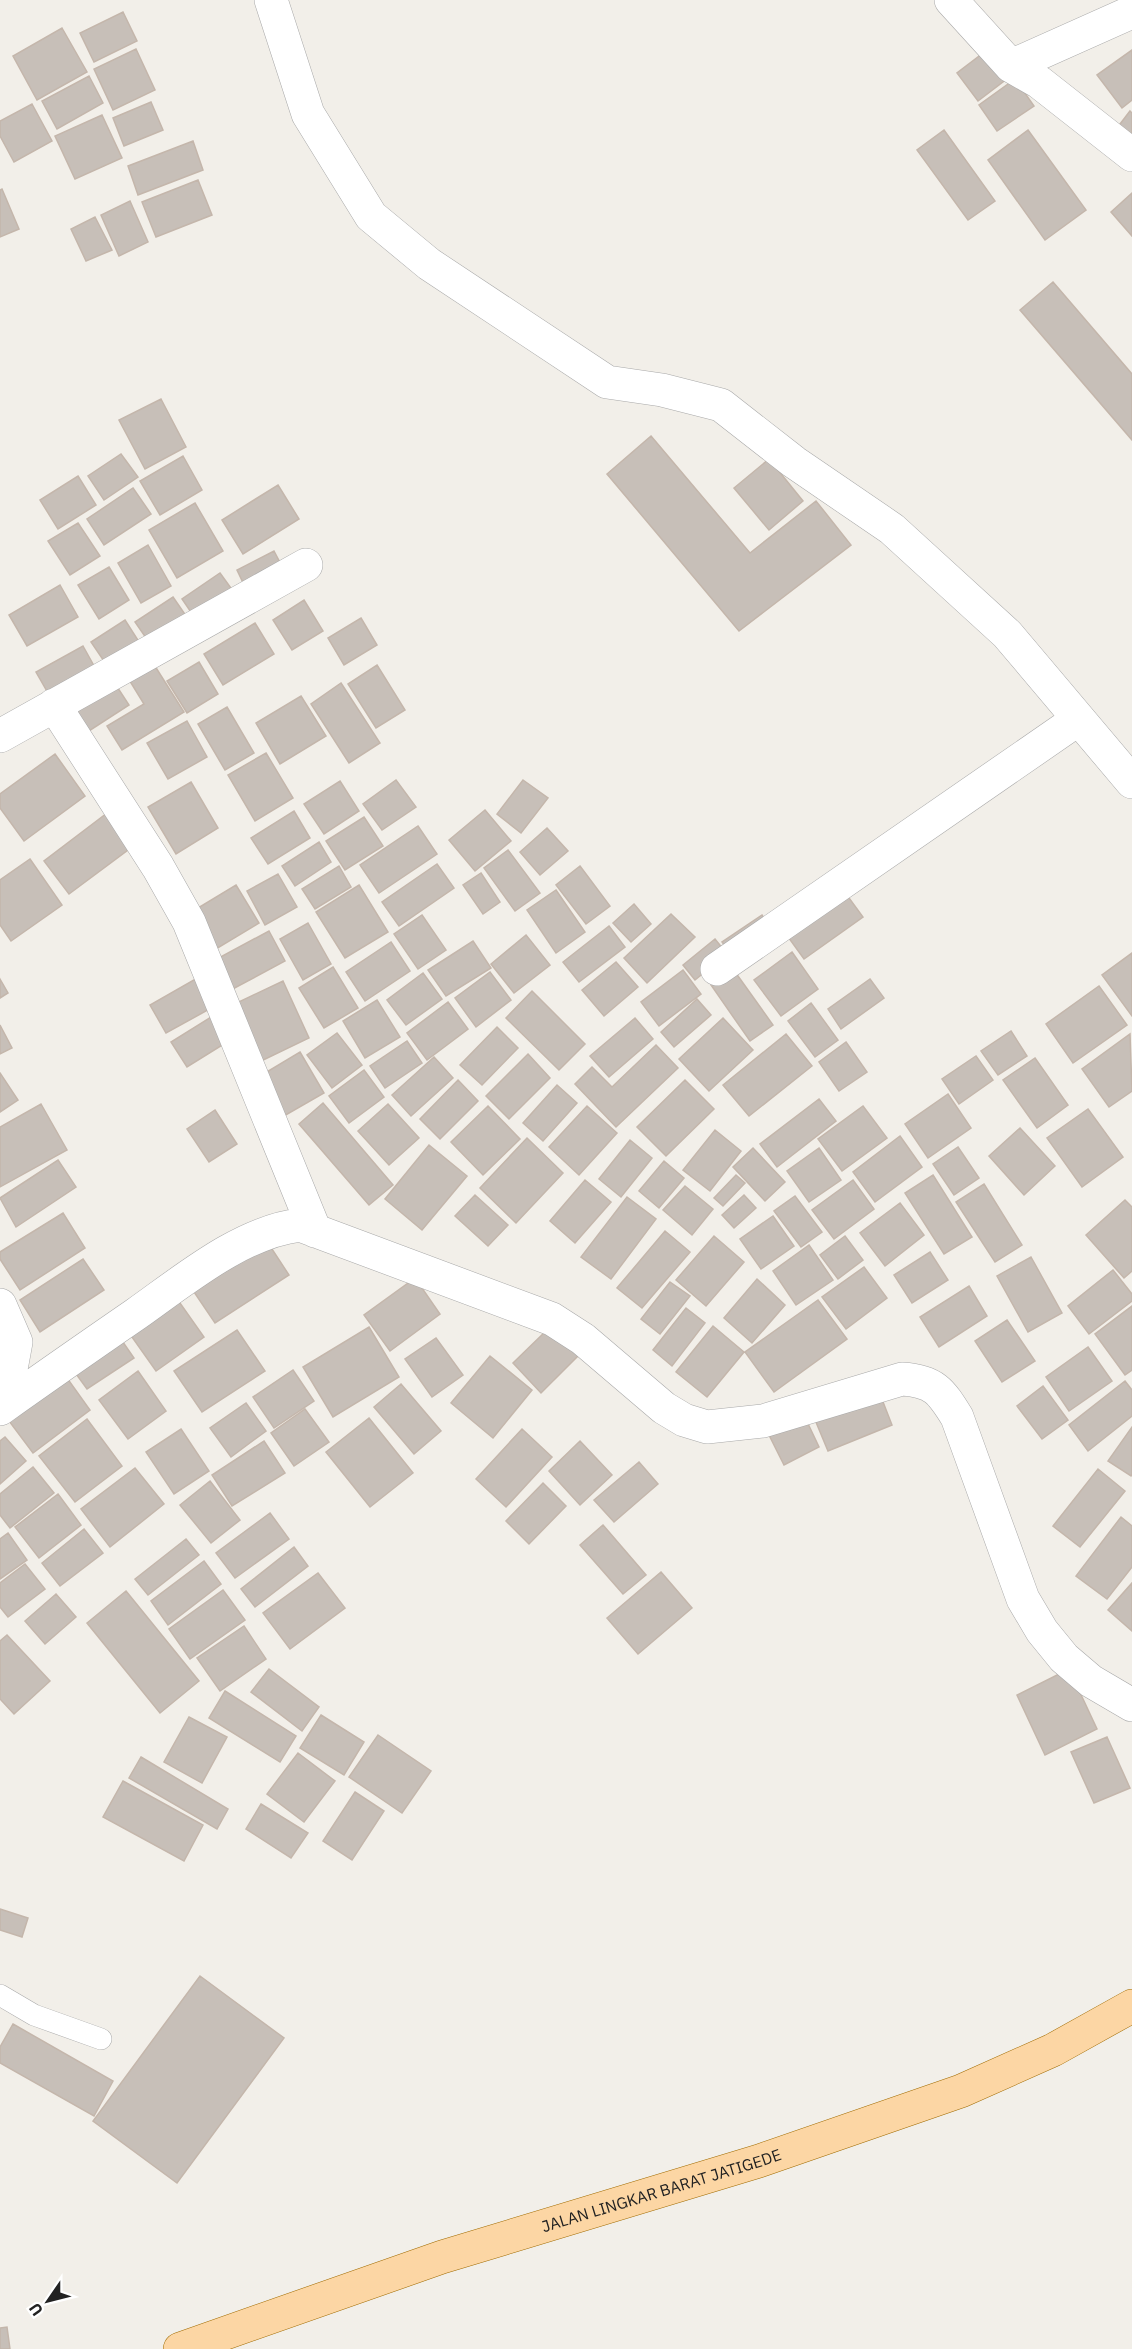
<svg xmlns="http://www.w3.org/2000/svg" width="1132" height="2349" font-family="'IBM Plex Sans',sans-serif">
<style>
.building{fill:#c7bfb8;stroke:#c4b6ab;stroke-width:1.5}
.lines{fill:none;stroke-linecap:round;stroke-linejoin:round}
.lane-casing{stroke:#a9a9a9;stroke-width:22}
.street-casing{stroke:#a9a9a9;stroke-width:34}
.primary-casing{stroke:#a06b00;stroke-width:34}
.lane{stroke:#fff;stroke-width:21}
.street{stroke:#fff;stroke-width:33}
.primary{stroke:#fcd6a4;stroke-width:33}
.labels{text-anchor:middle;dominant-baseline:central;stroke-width:4.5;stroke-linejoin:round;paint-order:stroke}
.street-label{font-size:16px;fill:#222;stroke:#fff}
</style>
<rect width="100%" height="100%" fill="#f2efe9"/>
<!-- building -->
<path class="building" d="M123 12 137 41 94 62 80 33Z
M62 28 87 72 37 100 13 56Z
M136 49 155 90 113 110 94 69Z
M987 50 1008 78 978 101 957 73Z
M1132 50V100L1122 108 1097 75Z
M89 76 103 103 57 129 42 101Z
M1015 79 1034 106 997 131 979 105Z
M151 102 163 130 124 146 113 118Z
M32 104 52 141 14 162 0 136V121Z
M1130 111 1132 113V147L1114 132Z
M102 115 122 158 75 179 55 136Z
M944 130 995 201 968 220 917 150Z
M1028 130 1086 210 1045 240 988 160Z
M193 141 203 170 138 195 128 166Z
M198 180 212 215 156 237 142 202Z
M2 189 19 229 0 237V190Z
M1132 193V236L1111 212Z
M130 201 148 242 119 256 101 215Z
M95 217 112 250 86 261 71 229Z
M1053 282 1132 374V440L1020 310Z
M161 399 186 447 145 469 119 420Z
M651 436 750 553 816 501 851 545 739 631 607 474Z
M121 454 138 477 104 500 88 476Z
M183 456 202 490 160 515 140 481Z
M769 459 803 501 769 530 734 488Z
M78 476 96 505 58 529 40 500Z
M278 485 299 519 243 554 222 520Z
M133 488 151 514 104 545 87 519Z
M195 503 223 551 177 578 149 530Z
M78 523 100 556 70 575 48 541Z
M148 545 171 586 141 603 118 563Z
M274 551 285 572 247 591 237 570Z
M109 567 129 600 99 619 78 585Z
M220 573 236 595 197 621 182 599Z
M60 585 78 617 27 646 9 615Z
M173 597 191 623 153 648 135 622Z
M304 600 323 631 292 650 273 620Z
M361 618 377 645 344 665 328 638Z
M125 620 143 648 110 670 91 642Z
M255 623 274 654 223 685 204 654Z
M83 646 98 673 52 700 36 672Z
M199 662 218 694 187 713 167 681Z
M153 663 184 712 122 750 107 726 144 704 128 678Z
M377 665 405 710 376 728 348 684Z
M112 679 129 705 89 731 72 704Z
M341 683 380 743 349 763 311 704Z
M301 696 326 736 280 764 256 723Z
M227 707 254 753 225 770 198 724Z
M187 721 207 757 168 779 147 743Z
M266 753 293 798 255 821 228 775Z
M55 754 85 796 24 841 0 808V794Z
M396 780 416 807 382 830 363 804Z
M523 780 548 798 521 833 497 814Z
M340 781 359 811 324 834 304 804Z
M191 782 218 828 176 854 148 807Z
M111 810 136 844 69 894 44 861Z
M485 810 511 841 475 871 449 840Z
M294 811 310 838 268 864 251 838Z
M364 817 383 846 345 870 326 841Z
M418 826 437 854 379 893 360 865Z
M547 828 568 851 540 875 520 852Z
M319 842 331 862 295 886 282 866Z
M508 850 540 893 515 911 484 868Z
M30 859 62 905 11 941 0 925V880Z
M437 864 454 888 399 926 382 902Z
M339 866 351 887 315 909 302 889Z
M580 866 610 906 586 924 556 885Z
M481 873 500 902 483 914 463 885Z
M278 874 297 907 265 925 247 891Z
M236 885 259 923 211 952 188 914Z
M359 885 388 932 345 958 316 912Z
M841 887 863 917 804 959 783 930Z
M556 890 585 932 556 953 527 910Z
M634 904 651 924 631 942 613 923Z
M671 914 695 937 647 983 624 958Z
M422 915 446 950 418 969 394 934Z
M762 915 770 927 731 954 722 942Z
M308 923 331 964 303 980 280 939Z
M609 926 625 947 579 982 563 962Z
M269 931 285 961 229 991 213 961Z
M526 935 550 965 514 993 491 964Z
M715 939 727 954 695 980 683 965Z
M473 941 491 968 446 996 428 970Z
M391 942 410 971 365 1001 346 972Z
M792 952 818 989 781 1016 754 980Z
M1132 953V1016L1102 975Z
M616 962 638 987 604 1016 582 990Z
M333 967 358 1008 324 1028 299 988Z
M733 969 773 1025 750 1041 711 985Z
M683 970 701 994 659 1026 641 1002Z
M490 972 511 1000 476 1027 455 998Z
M423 973 442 999 406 1025 387 1000Z
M199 977 215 1006 166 1033 150 1005Z
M0 979 8 993 0 998Z
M870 979 884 998 841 1029 828 1009Z
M283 981 309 1038 255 1064 228 1007Z
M1099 986 1127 1025 1073 1063 1046 1024Z
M532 991 585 1044 559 1070 506 1018Z
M697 999 711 1015 674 1047 661 1032Z
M377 1000 400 1037 365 1058 343 1021Z
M448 1002 468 1029 427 1060 407 1033Z
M811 1003 838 1040 815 1057 788 1021Z
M216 1014 232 1039 187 1067 171 1042Z
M635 1018 653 1039 609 1077 590 1056Z
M723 1018 753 1050 709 1091 679 1059Z
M0 1025 12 1048 0 1054Z
M497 1027 518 1048 482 1085 460 1065Z
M1011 1031 1027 1056 998 1075 981 1051Z
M337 1033 362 1065 332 1088 307 1055Z
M786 1034 812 1066 749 1116 723 1085Z
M1130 1034 1132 1091 1109 1107 1082 1069Z
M407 1041 422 1063 385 1088 370 1066Z
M846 1042 867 1072 839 1091 819 1062Z
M656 1045 678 1068 616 1127 575 1084 592 1067 612 1087Z
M300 1052 324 1093 284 1116 260 1076Z
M528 1054 550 1078 509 1119 486 1096Z
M976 1056 993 1080 959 1104 942 1079Z
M434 1057 453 1078 411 1116 392 1095Z
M1035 1058 1068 1105 1037 1128 1003 1080Z
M364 1070 384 1097 349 1123 329 1096Z
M0 1073 18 1100 0 1112Z
M458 1080 478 1101 440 1139 420 1119Z
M685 1080 714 1109 666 1156 637 1127Z
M557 1085 577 1103 543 1141 523 1123Z
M948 1094 971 1128 928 1158 905 1124Z
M819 1099 836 1121 777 1167 760 1144Z
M323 1103 393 1185 369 1205 299 1124Z
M41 1104 67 1150 0 1187V1127Z
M388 1104 419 1138 389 1165 358 1131Z
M488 1106 520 1139 483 1175 451 1142Z
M587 1106 617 1133 579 1175 549 1147Z
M863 1106 887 1138 842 1171 818 1139Z
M1088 1109 1123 1157 1082 1187 1047 1138Z
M215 1110 237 1144 209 1162 187 1129Z
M1020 1128 1055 1166 1024 1195 989 1156Z
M715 1130 741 1151 710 1191 683 1170Z
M900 1136 922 1167 875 1202 853 1172Z
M527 1138 563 1173 516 1223 480 1188Z
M630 1140 652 1158 621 1197 599 1179Z
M429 1145 467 1176 422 1230 385 1199Z
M958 1147 979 1178 954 1195 933 1164Z
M753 1148 785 1182 765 1201 733 1167Z
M819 1148 841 1180 809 1202 787 1171Z
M58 1160 76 1187 16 1227 0 1198Z
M664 1161 684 1178 659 1208 639 1191Z
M736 1175 745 1183 723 1206 714 1198Z
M933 1175 972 1237 944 1254 905 1193Z
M585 1180 611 1202 575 1243 550 1221Z
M853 1180 874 1209 834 1239 812 1210Z
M984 1184 1022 1245 995 1262 956 1202Z
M685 1186 713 1209 692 1235 663 1210Z
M475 1195 508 1225 488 1246 455 1216Z
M744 1195 756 1208 734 1228 722 1215Z
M795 1196 822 1232 801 1247 774 1211Z
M627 1197 656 1219 611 1279 581 1257Z
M1125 1200 1132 1207V1271L1124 1278 1086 1235Z
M900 1203 924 1235 885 1266 860 1233Z
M63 1213 85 1248 20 1290 0 1259V1252Z
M773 1216 794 1246 761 1269 740 1239Z
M665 1231 690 1252 642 1308 617 1288Z
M714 1236 744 1262 706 1306 676 1280Z
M845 1236 863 1260 838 1279 820 1255Z
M268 1243 289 1275 215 1323 194 1292Z
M809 1245 833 1280 796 1305 773 1271Z
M930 1252 948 1280 912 1303 894 1275Z
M1031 1257 1062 1313 1028 1332 997 1276Z
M83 1259 104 1290 40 1332 20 1300Z
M864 1267 887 1298 846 1329 822 1297Z
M1113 1270 1132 1294V1301L1089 1334 1068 1306Z
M415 1278 440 1314 390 1351 364 1315Z
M757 1279 785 1305 752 1343 724 1318Z
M670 1282 690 1296 660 1334 641 1319Z
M969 1286 987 1316 939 1347 920 1317Z
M175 1296 204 1337 156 1371 127 1330Z
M818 1300 847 1339 774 1392 745 1352Z
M1132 1306V1370L1125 1375 1095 1334Z
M686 1308 705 1323 672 1366 653 1350Z
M1007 1320 1035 1361 1002 1382 975 1341Z
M713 1326 744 1352 707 1397 676 1372Z
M369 1327 399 1377 333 1417 303 1367Z
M550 1327 578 1356 541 1393 513 1363Z
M237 1330 265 1371 202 1412 174 1371Z
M118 1335 134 1358 87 1389 71 1367Z
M436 1338 463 1375 432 1397 405 1359Z
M1088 1347 1112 1381 1069 1411 1046 1377Z
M490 1356 532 1390 493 1438 451 1403Z
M293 1370 314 1401 274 1428 253 1397Z
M138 1371 166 1411 128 1439 99 1400Z
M67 1378 90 1410 33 1453 9 1421Z
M1125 1381 1132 1390V1416L1088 1451 1069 1425Z
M401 1384 441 1431 414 1454 374 1407Z
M1043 1386 1068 1420 1042 1439 1017 1406Z
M878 1389 892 1425 828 1451 813 1415Z
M246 1403 266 1431 231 1457 210 1428Z
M305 1409 329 1442 294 1466 271 1433Z
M802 1411 819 1447 784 1465 766 1429Z
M369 1418 413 1473 370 1507 326 1452Z
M87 1419 122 1466 75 1502 39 1456Z
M1132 1427V1474L1131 1476 1108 1461Z
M181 1429 209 1471 174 1494 146 1452Z
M522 1429 552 1457 506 1507 476 1479Z
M5 1437 26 1461 0 1484V1441Z
M264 1441 285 1473 232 1506 212 1475Z
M580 1441 612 1475 580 1505 549 1471Z
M639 1462 658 1484 614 1522 594 1500Z
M33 1467 54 1493 10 1528 0 1515V1494Z
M135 1468 164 1504 110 1547 81 1509Z
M1098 1469 1125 1491 1080 1547 1053 1526Z
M210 1481 240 1520 211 1543 180 1505Z
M543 1483 566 1506 529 1544 506 1521Z
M58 1494 81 1525 39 1558 15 1527Z
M270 1513 289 1539 235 1578 216 1553Z
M1121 1517 1132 1526V1567L1107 1599 1076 1576Z
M603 1525 646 1575 623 1594 580 1545Z
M84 1529 103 1553 60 1586 42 1563Z
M8 1533 27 1560 0 1579V1539Z
M186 1539 199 1555 148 1595 135 1579Z
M294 1547 308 1566 255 1607 241 1589Z
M204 1561 221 1584 168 1625 151 1601Z
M25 1564 45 1589 8 1617 0 1607V1583Z
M661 1572 692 1608 638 1654 607 1618Z
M318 1573 345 1608 290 1649 263 1613Z
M1132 1583V1631L1108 1610Z
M223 1590 245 1620 190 1659 169 1629Z
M126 1591 199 1681 160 1713 87 1623Z
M56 1594 76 1617 45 1644 25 1621Z
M244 1626 266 1659 220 1691 197 1658Z
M7 1635 50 1681 14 1714 0 1699V1641Z
M269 1669 319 1707 302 1731 251 1692Z
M1069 1669 1097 1729 1045 1755 1017 1695Z
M225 1691 296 1736 280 1762 209 1718Z
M321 1715 364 1742 344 1775 300 1748Z
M189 1717 227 1737 202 1783 164 1762Z
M378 1735 431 1771 402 1813 349 1777Z
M1107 1737 1130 1788 1094 1803 1071 1752Z
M298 1753 335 1781 304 1822 267 1794Z
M141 1757 228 1809 217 1829 129 1778Z
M123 1781 203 1825 184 1861 103 1817Z
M355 1792 384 1811 352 1860 323 1841Z
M261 1804 308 1833 291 1858 246 1829Z
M0 1909 28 1918 22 1937 0 1930Z
M200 1976 284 2038 177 2183 93 2121Z
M13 2024 113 2081 94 2116 0 2063V2047Z
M7 2327 10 2349H0V2328Z"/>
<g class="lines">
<defs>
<path id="lane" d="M0 1995 34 2015 101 2039"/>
<path id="street" d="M271 0 308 114 371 216 429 264 607 382 662 390 721 405 794 462 892 529 1007 634 1132 782
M951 0 1011 66 1039 82 1132 155
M1011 66 1132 12
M54 705 158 867 189 922 315 1231
M0 736 306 565
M717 969 1077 720
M0 1305 16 1342 9 1380 0 1393
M0 1409C45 1377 91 1345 136 1314 183 1281 241 1232 300 1225L552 1319 583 1339 664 1408 684 1420 707 1427 763 1421 902 1379C934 1381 941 1391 957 1417L1023 1599 1042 1631 1064 1658 1091 1681 1132 1705"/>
<g id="primary">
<path id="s1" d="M180 2349 442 2257 759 2161 961 2091 1053 2050 1132 2006"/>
</g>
</defs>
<!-- lane casing -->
<use href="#lane" class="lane-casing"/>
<!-- street casing -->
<use href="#street" class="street-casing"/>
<!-- primary casing -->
<use href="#primary" class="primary-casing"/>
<!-- lane -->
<use href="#lane" class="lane"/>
<!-- street -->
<use href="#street" class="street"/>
<!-- primary -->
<use href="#primary" class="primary"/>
</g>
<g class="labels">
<!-- street labels -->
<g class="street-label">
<text stroke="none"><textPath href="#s1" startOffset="507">JALAN LINGKAR BARAT JATIGEDE</textPath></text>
</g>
</g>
<!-- north arrow -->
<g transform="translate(48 2301) rotate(235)" stroke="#ffffff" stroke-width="4.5" paint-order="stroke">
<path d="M0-4.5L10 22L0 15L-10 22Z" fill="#222222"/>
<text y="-9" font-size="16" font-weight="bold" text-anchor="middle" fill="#222222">U</text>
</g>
</svg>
